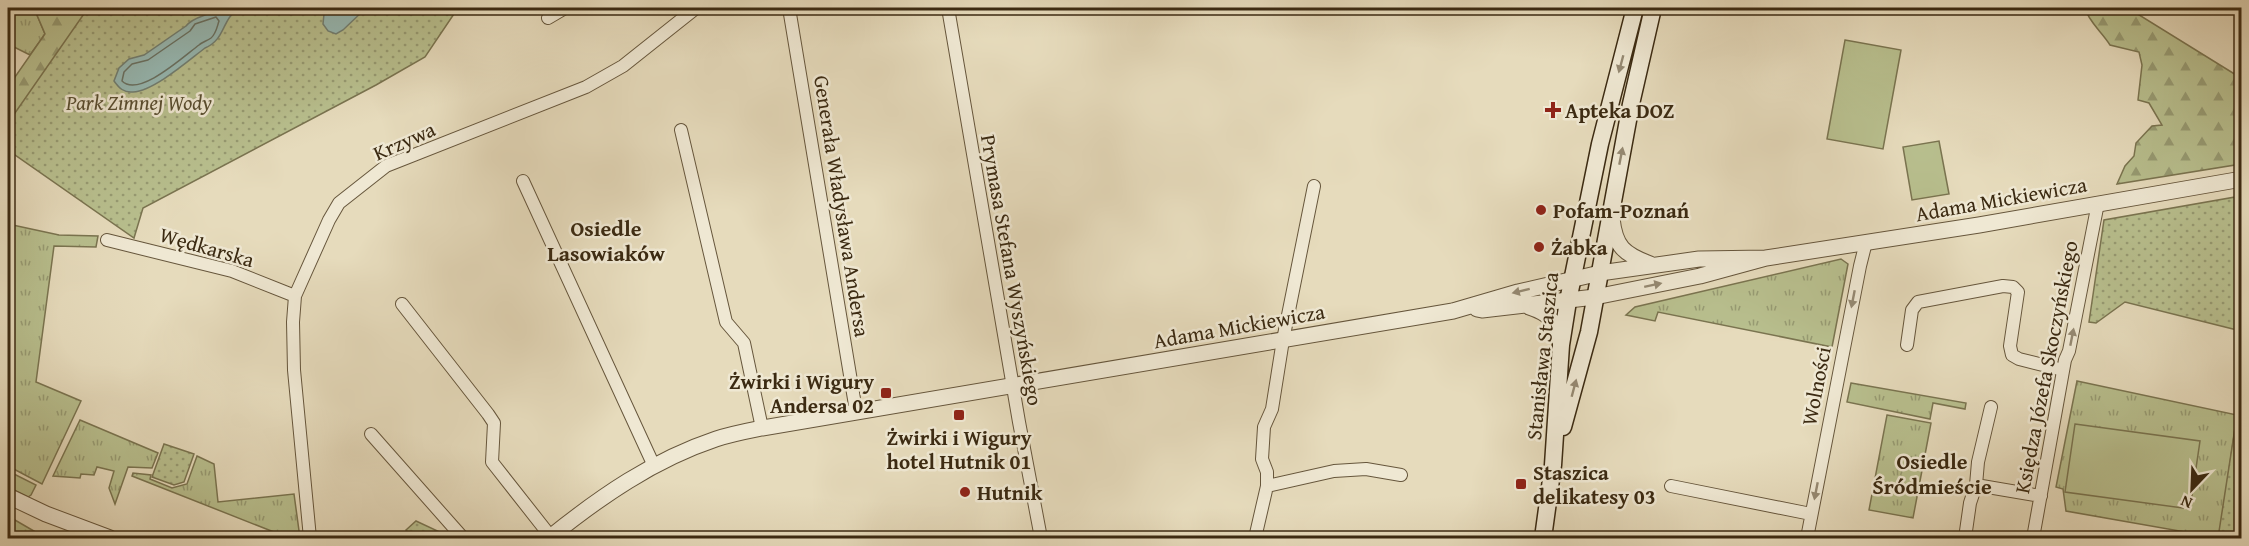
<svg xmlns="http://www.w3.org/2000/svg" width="2249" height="546" font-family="'Gentium Book Plus',serif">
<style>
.grass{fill:url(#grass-tufts);stroke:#7a7450;stroke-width:1.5}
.forest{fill:url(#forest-firs);stroke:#7a7450;stroke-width:1.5}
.park{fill:url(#park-dots);stroke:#7a7450;stroke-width:1.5}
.pitch{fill:#b8bf8e;stroke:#7a7450;stroke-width:1.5}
.water{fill:#97bab5;stroke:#728074;stroke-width:1.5}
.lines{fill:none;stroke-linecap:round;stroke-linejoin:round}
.shore{stroke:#697264;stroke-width:1.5}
.minor-casing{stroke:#66563c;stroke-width:14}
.tertiary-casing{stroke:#66563c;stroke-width:17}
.secondary-casing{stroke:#3b2a12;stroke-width:19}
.minor{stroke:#efe8d3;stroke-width:12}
.tertiary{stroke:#efe8d3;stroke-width:15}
.secondary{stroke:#efe8d3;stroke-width:16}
.oneway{fill:#958972}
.poi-dot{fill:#8f2418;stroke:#efe8d3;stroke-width:2}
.labels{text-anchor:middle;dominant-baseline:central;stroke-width:5;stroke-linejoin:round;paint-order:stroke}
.park-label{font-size:21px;font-style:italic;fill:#5a4f31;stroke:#efe8d3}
.poi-label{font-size:21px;font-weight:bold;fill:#3b2a12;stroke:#efe8d3;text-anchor:start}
.street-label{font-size:21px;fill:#3b2a12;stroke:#efe8d3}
.neighbourhood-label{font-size:22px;font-weight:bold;fill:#3b2a12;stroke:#efe8d3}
</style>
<defs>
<pattern id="grass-tufts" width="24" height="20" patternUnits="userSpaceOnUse" patternTransform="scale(1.5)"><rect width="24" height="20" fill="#b8bf8e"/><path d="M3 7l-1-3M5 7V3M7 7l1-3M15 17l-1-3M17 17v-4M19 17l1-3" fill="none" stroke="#979b73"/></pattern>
<pattern id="forest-firs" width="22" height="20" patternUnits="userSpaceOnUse" patternTransform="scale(1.5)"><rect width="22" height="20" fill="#b8bf8e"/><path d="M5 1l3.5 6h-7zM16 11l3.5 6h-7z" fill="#979b73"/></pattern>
<pattern id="park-dots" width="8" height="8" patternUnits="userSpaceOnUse" patternTransform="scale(1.5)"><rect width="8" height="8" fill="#b8bf8e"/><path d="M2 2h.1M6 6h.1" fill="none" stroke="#979b73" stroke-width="1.8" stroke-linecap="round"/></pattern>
</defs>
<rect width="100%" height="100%" fill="#e6dbbc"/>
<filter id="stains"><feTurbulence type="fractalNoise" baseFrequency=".00333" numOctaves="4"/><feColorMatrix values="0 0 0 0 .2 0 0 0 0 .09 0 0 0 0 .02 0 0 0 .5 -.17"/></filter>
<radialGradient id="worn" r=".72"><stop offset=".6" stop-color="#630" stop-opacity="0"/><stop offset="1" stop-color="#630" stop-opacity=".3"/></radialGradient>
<!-- grass -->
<path class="grass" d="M8 8H34L45 34 30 55 8 44Z
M8 224 59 235 98 236 96 247 54 246 36 382 81 401 42 484 8 466Z
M1841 259 1848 264 1832 347 1658 312 1655 321 1626 315 1635 307Z
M2077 381 2237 415 2219 538 2066 511 2063 489 2056 487Z
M1851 383 1966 403 1965 409 1933 403 1930 419 1847 402Z
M1887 415 1931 423 1913 518 1869 510Z
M80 420 158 453 152 468 128 467 115 504 109 488 114 471 97 467 94 475 81 474 80 478 53 476Z
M197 456 214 464 218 502 294 494 300 538H289L132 476 133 473 151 475 150 479 172 488 187 484Z
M8 471 36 485 31 495 28 497 8 487Z
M8 516 46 538H8Z"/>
<!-- forest -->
<path class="forest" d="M34 8H108L8 139V87L45 34Z
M2085 8H2128L2241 78V164L2117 184 2125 166 2134 156 2136 143 2152 126 2162 125 2149 103 2138 100 2142 65 2139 52 2110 45C2102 32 2088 21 2085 8Z"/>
<!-- park -->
<path class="park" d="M88 8H458L425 57 376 85 143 208 134 238 8 150V123Z
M2241 196V331L2125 302 2096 323 2089 322 2104 220Z
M2241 397V538H2218L2237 415Z
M164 444 194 454 184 482 174 485 152 477Z
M416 521 442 533 447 538H414L406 530Z"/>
<!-- pitch -->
<path class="pitch" d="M1845 40 1901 50 1883 149 1827 139Z
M1939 141 1949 194 1912 200 1903 147Z
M2075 424 2200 441 2190 509 2065 492Z"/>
<!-- water -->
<path class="water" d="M218 8H239C221 20 226 39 205 48 189 60 154 91 133 92 124 93 119 88 114 81L119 68 129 59 144 55 186 26C195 15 208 17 218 8Z
M329 8H366L343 30 336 34 328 31 323 24 324 14Z"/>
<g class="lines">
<!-- shore -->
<path class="shore" d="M216 17 219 21C217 27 216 34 211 38 207 41 202 42 199 45 184 56 139 98 122 81L124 72 132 64 148 60 190 31 195 24Z"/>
<defs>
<path id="minor" d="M789 8 856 411
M948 8 1019 422 1041 538
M548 18 565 8
M681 130 726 322 744 343 762 428
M523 181 654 466
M107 240 232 271 295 296
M402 304 488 414 494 423 492 462 551 537
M1907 345 1912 310 1918 302 2003 286 2013 287 2018 292 2010 346 2012 355 2019 359 2063 370
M371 434 463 538
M1976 485 1978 462 1991 407
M1267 486 1334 471 1366 469 1401 475
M1671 486 1811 514
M310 538 294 370 293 322 295 296 329 220 339 203 386 166 586 87 623 66 696 8
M1255 538 1267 486V472L1262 459 1264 427 1272 409 1283 340 1314 186
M1807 538 1860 266 1866 242
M1965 538 1970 503 1976 485 2041 496
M2033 538 2065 360 2069 351 2098 203"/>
<path id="tertiary" d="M1612 218C1615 247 1624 254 1650 264
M1529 307C1553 315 1555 322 1561 345
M1477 309 1482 310 1595 297 1700 276 1766 258 1979 225 2242 179
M8 496 46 514 110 538
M549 538C600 497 653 460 716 439 731 434 747 431 762 428L1453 311 1518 292 1600 273 1699 259 1766 258"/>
<path id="secondary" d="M1563 427 1589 332 1631 104 1653 8
M1543 538 1553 465 1561 345 1568 301 1600 144 1635 8"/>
</defs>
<!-- minor casing -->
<use href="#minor" class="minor-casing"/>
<!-- tertiary casing -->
<use href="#tertiary" class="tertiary-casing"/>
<!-- secondary casing -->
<use href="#secondary" class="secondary-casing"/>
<!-- minor -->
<use href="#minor" class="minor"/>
<!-- tertiary -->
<use href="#tertiary" class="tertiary"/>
<!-- secondary -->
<use href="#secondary" class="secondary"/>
</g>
<!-- one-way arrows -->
<defs><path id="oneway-solid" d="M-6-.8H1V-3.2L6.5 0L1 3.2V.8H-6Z" transform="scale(1.5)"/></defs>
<g class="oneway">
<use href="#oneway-solid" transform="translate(1621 64) rotate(105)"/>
<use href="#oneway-solid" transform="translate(1621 156) rotate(-79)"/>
<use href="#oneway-solid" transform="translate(1653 285) rotate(-12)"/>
<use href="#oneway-solid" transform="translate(1521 291) rotate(166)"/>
<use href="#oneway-solid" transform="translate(1853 299) rotate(101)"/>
<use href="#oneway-solid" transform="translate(2072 337) rotate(-79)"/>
<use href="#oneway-solid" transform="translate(1574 388) rotate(-75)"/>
<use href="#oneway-solid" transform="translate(1816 491) rotate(101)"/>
</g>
<!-- markers -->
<g class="poi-dot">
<path d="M1550 101h6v6h6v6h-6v6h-6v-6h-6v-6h6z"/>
<circle cx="1541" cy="210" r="6"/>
<circle cx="1539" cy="247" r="6"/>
<rect x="880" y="387" width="12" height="12" rx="3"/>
<rect x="953" y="409" width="12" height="12" rx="3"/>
<rect x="1515" y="478" width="12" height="12" rx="3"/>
<circle cx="965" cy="492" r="6"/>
</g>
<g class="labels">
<!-- park labels -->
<g class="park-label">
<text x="139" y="102">Park Zimnej Wody</text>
</g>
<!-- poi labels -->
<g class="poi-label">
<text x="1565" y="110">Apteka DOZ</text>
<text x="1553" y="210">Pofam-Poznań</text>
<text x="1551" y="247">Żabka</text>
<text x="874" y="381" text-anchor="end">Żwirki i Wigury<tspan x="874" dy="24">Andersa 02</tspan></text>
<text x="959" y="437" text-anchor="middle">Żwirki i Wigury<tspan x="959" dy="24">hotel Hutnik 01</tspan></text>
<text x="1533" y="472">Staszica<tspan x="1533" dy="24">delikatesy 03</tspan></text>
<text x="977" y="492">Hutnik</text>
</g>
<!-- street labels -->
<g class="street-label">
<text transform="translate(404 141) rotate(-24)">Krzywa</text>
<text transform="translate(2001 199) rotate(-10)">Adama Mickiewicza</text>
<text transform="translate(842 206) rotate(81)">Generała Władysława Andersa</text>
<text transform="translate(207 247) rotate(16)">Wędkarska</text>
<text transform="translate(1012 270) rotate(80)">Prymasa Stefana Wyszyńskiego</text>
<text transform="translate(1239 326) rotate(-10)">Adama Mickiewicza</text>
<text transform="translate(1542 356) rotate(-84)">Stanisława Staszica</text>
<text transform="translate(2046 367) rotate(-79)">Księdza Józefa Skoczyńskiego</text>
<text transform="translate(1816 386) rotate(-79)">Wolności</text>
</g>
<!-- neighbourhood labels -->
<g class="neighbourhood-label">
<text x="606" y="228">Osiedle<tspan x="606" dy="25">Lasowiaków</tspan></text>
<text x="1932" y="461">Osiedle<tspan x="1932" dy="25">Śródmieście</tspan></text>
</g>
</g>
<!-- margin -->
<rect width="2249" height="546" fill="none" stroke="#e6dbbc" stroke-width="30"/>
<rect x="9" y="9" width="2231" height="528" fill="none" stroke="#3b2a12" stroke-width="3"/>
<rect x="15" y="15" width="2219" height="516" fill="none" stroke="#3b2a12" stroke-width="1.5"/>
<!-- north arrow -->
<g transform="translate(2192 489) rotate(203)" stroke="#efe8d3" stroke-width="4.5" paint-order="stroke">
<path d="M0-4.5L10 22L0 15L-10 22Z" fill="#3b2a12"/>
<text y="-9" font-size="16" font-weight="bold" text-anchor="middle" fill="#3b2a12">N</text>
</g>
<rect width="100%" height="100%" filter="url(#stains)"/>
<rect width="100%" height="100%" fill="url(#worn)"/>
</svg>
